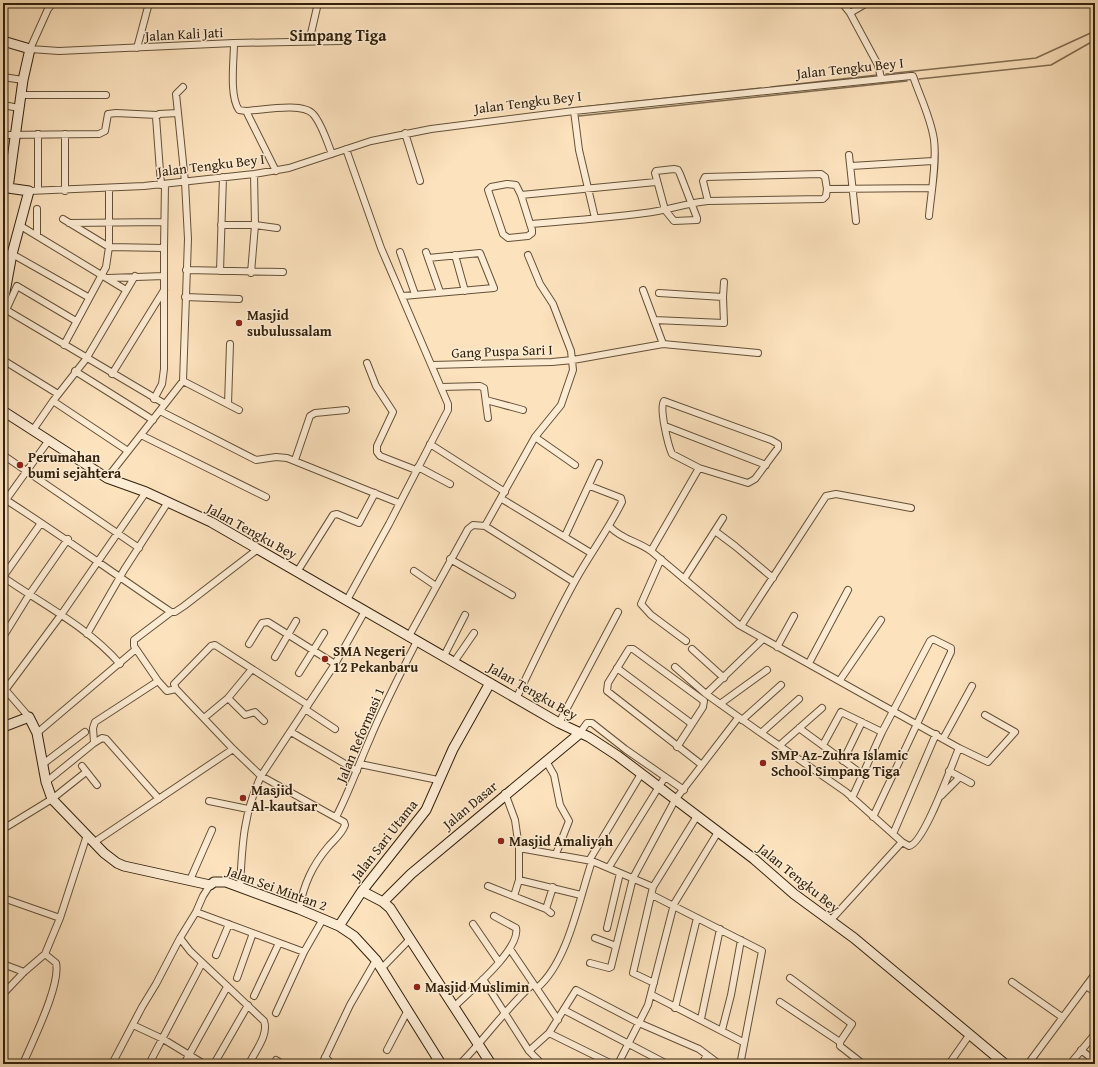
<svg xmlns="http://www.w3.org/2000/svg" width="1098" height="1067" font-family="'Gentium Book Plus',serif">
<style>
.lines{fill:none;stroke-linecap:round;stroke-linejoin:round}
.stream{stroke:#826d52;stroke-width:1.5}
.street-casing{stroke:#645138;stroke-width:8}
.secondary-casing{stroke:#32210c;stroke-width:11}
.street{stroke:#fdecd4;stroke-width:6}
.secondary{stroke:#fdecd4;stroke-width:9}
.poi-dot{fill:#8f2418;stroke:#fdecd4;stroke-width:1.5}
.labels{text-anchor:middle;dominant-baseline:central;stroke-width:3;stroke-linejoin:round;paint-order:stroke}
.street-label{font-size:14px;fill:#32210c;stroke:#fdecd4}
.poi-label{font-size:14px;font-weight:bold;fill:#32210c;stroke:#fdecd4;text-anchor:start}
.quarter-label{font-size:16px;font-weight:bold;fill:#32210c;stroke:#fdecd4}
</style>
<rect width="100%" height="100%" fill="#fce2bd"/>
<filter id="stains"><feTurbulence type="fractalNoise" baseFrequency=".005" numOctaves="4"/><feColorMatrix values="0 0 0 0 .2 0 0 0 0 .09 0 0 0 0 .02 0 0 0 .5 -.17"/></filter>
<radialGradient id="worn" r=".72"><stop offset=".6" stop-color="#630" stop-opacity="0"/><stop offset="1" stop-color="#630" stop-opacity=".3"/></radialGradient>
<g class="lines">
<!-- stream -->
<path class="stream" d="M886 74 1036 58 1095 31
M919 79 1051 65 1095 40
M771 87 877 75
M573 108 761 88
M579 116 907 81"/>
<defs>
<path id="street" d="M53 3 48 9 30 49 59 51 234 43 341 41
M842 3 850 13
M867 3 850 13 878 65 881 78
M309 42 318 3
M234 43C234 60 229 96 239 110L246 111 276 171
M137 48 149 3
M3 77 23 80
M21 95H106
M3 105 19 108
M246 111C263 110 303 102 313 114 322 124 327 142 332 154
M574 111 579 150 595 218
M178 113 176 94 183 87
M405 133 420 181
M65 134V191
M3 135 99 134 105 131 108 114 116 113 157 115
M346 149 381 248 448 404V410L389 524 347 600
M849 155 856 221
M851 166 933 161
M674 169 678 170 680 174 697 218V220L674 221 665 210 655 173 656 171Z
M507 184 516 185 521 195 532 230V233L528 236 508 238 503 234 488 190 491 187Z
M161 185 156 117 159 114 178 113 185 182 188 239 183 381
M38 190V134
M29 191 144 186 254 174 289 168 371 141 431 129 574 111 911 76H913C920 97 931 118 934 140 937 163 931 193 929 216
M521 195 656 182
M708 201 703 181 705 177 821 174 825 177 827 189 931 188
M37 209V235
M63 219 109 247 164 248
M69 223 164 222
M530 224C568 221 607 218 645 213 666 211 686 203 708 201L823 199 826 196 827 189
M19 225 126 290
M221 225H255L277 228
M400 252 415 294
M426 252 440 292
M12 254 88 297
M455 255 465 291
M186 270 283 272
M220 271 223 177
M251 273 255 225 254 174
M108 278 164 276
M403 296 494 288 480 253 428 258
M185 297 239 299
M723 297 724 282
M3 308 165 404 107 478
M6 310 17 286 76 321
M654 320 724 323 723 297 659 293
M663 344 758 353
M64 345 106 267 109 247V189
M3 360 58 394
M367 363 376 386 393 412 377 446V452L380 456 416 470
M432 365 552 362 573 360 663 344 643 290
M75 371 153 420
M112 374 164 290
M442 387 480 386 484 388 488 418
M154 399 162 384 164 369V248L165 184
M486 400 523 410
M53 401 128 451
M664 401 771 440 778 444V448L755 479 748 483 699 468 672 454C668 445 659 408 664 401Z
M165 404 183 381 239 410
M228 404 230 344
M160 411 256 460 276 457 287 458 399 503
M665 426 766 465
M33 430 53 401 86 359 135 276
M141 435 266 497
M535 437 575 465
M430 444 505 492
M3 455 139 548
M295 460 310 416 315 413 346 410
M418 467 450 484
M3 498C60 534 114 574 171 612
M502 499 591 553
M3 504 49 440
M485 526 574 582
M610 527C623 540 637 541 651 551L739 625 959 748 988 762 1015 732 985 715
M715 531 735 546 773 578
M565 536 599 463
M651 551 699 468
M450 559 512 595
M661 559 641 604 651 615 686 641
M414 571 436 586
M297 572 333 515 337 514 359 523 375 493
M3 577C42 604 88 627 120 664
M3 577 41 523
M684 579 723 518
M741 626 826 496 836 494 911 508
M87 634 124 570 168 502
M409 636 468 529 473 525 485 526 535 437 561 405 573 370 571 351 553 304 540 284 528 255
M3 637 29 595 68 539
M249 644 262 623 268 622 335 664
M777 647 794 616
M692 649 724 678
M444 656 465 615
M275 657 296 621
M454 662 474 633
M809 663 848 590
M675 667 706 694 761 733 799 699
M617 668 692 724
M299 673 324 633
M840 680 881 620
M158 681 167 691 176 689
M3 687 29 717
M6 689 61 615 146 492
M706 694 763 639
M228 698 245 715 255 712 264 721
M516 699C535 659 554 619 575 581 590 554 608 530 622 502L621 498 590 486
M720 704 767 670
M305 709 335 729
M204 718 228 698 252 669
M742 720 781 685
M559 723 618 612
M799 728 863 775
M291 732 357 771
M37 733 136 649
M761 733 846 792 902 842 909 846C924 844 952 764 959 748
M579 734 587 723H592L625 749 684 790
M943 739 972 686
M780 745 822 708
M823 745 841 712 882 732
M677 747 703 707 704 701 633 649H629L608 683 607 691 702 765
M546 761 554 775 560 805 569 821 556 854
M843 761 862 722
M43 764 85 732
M360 764 438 780
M82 766 97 785
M949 771 971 783
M46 782 94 743
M505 793 515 820 519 848 592 861 653 887
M941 796 960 777
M852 798 882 732 930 641 933 639 951 648V652L873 817
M159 799 106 739 102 738 94 743 93 728 95 722 158 681 134 646V640L171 612H175L184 606 258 549
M209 801 248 809
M336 817C349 792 358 766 369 741 383 707 400 674 417 641
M3 829 52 799 86 772
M893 834 936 734
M93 843 233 749
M609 867 665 777
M190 880 212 830
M519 880 581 895
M210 885 203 896 196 912 180 938 190 951 264 1021C269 1035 255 1051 249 1064
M488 886 546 909 551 913
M240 888C242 847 243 814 261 776L335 664 365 611
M652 895 762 951 741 1060
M514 896 519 880V848
M3 898 60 918
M299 909C304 884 312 866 328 847 334 840 342 834 345 825L344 822 261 776 233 749 176 689 174 684 211 646 215 645 308 705
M546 909 553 887
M196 912 304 952
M830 921 902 842
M473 924 499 962
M607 928 620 873
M595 938 616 946
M510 949 558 1020
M216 955 229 924
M590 963 609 968 611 967 633 878 675 800 738 718
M3 964 24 972
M381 969 410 939
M237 978 253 933
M790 978 852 1024 840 1042V1046L863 1064
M483 979 529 1051 542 1064
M1012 982 1062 1017
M654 983 633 973 653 887 697 816
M1086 986 1095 992
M537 988C568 962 579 899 592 861L590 859 641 774
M3 994 24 972 45 954 60 918 87 835
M652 995 743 1042
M254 996 279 943
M780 1002 840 1042
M455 1006C469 992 521 949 516 928L494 916
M675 1008 697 918
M564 1010 667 1064
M276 1013 304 952 323 919
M701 1019 720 929
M133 1025 163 1039 204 1064
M722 1030 731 995 741 940
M549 1033 612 1064
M387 1050 408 1010
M1081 1050 1095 1061
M529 1051 549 1033 576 990 639 1023 699 1049 719 1064
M325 1057 332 1064
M276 1060 283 1064
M23 1064C32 1042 61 985 56 963L45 954
M112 1064 142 1007 156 984 180 938
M149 1064 202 963
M184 1064 227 987
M214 1064 248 1005
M322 1064 350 1005 376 960
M460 1064C486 1038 506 1008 533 984
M618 1064 648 1005 674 904 718 832
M702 1064 707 1055
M949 1064 970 1034
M1028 1064 1095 974
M1070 1064 1095 1034"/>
<path id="secondary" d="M3 41 30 49 23 80 8 188 29 191 12 254 3 303
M3 411 107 478 146 492 211 522 559 723 589 737 618 756 754 859 794 894 854 938 1005 1064
M3 727 29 717 37 733 46 782 52 799 104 853 117 863 124 866 210 885 214 882H226L299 909 339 926 354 936 376 960 441 1064
M362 891 383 902 390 908 491 1064
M383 902 411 874 579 734
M339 926 362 891 426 810 453 749 490 683"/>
</defs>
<!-- street casing -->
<use href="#street" class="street-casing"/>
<!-- secondary casing -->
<use href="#secondary" class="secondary-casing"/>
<!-- street -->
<use href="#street" class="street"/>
<!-- secondary -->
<use href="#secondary" class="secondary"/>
</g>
<!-- markers -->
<g class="poi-dot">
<circle cx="239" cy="323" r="4"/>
<circle cx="20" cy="465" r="4"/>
<circle cx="325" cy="659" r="4"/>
<circle cx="763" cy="763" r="4"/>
<circle cx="243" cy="798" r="4"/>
<circle cx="501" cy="841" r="4"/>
<circle cx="417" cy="987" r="4"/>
</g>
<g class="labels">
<!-- street labels -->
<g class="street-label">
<text transform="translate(184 34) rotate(-3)">Jalan Kali Jati</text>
<text transform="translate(850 68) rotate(-6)">Jalan Tengku Bey I</text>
<text transform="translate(528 102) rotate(-7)">Jalan Tengku Bey I</text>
<text transform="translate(211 165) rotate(-7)">Jalan Tengku Bey I</text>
<text transform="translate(502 351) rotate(-2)">Gang Puspa Sari I</text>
<text transform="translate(252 531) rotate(29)">Jalan Tengku Bey</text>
<text transform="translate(533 691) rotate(30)">Jalan Tengku Bey</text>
<text transform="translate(360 735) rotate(-67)">Jalan Reformasi 1</text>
<text transform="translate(470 805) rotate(-40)">Jalan Dasar</text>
<text transform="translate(384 840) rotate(-52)">Jalan Sari Utama</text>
<text transform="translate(799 878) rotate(39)">Jalan Tengku Bey</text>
<text transform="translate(277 888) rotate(20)">Jalan Sei Mintan 2</text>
</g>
<!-- poi labels -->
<g class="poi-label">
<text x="247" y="315">Masjid<tspan x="247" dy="16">subulussalam</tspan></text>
<text x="28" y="457">Perumahan<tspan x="28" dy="16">bumi sejahtera</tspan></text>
<text x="333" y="651">SMA Negeri<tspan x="333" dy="16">12 Pekanbaru</tspan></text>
<text x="771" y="755">SMP Az-Zuhra Islamic<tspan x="771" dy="16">School Simpang Tiga</tspan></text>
<text x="251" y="790">Masjid<tspan x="251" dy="16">Al-kautsar</tspan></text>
<text x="509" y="841">Masjid Amaliyah</text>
<text x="425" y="987">Masjid Muslimin</text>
</g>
<!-- quarter labels -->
<g class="quarter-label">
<text x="338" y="35">Simpang Tiga</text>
</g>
</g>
<!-- margin -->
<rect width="1098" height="1067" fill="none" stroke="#fce2bd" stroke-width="16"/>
<rect x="4" y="4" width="1090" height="1059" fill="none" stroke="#32210c" stroke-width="2"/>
<rect x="8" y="8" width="1082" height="1051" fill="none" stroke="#32210c"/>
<rect width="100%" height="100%" filter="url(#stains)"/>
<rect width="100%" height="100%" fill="url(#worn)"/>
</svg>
